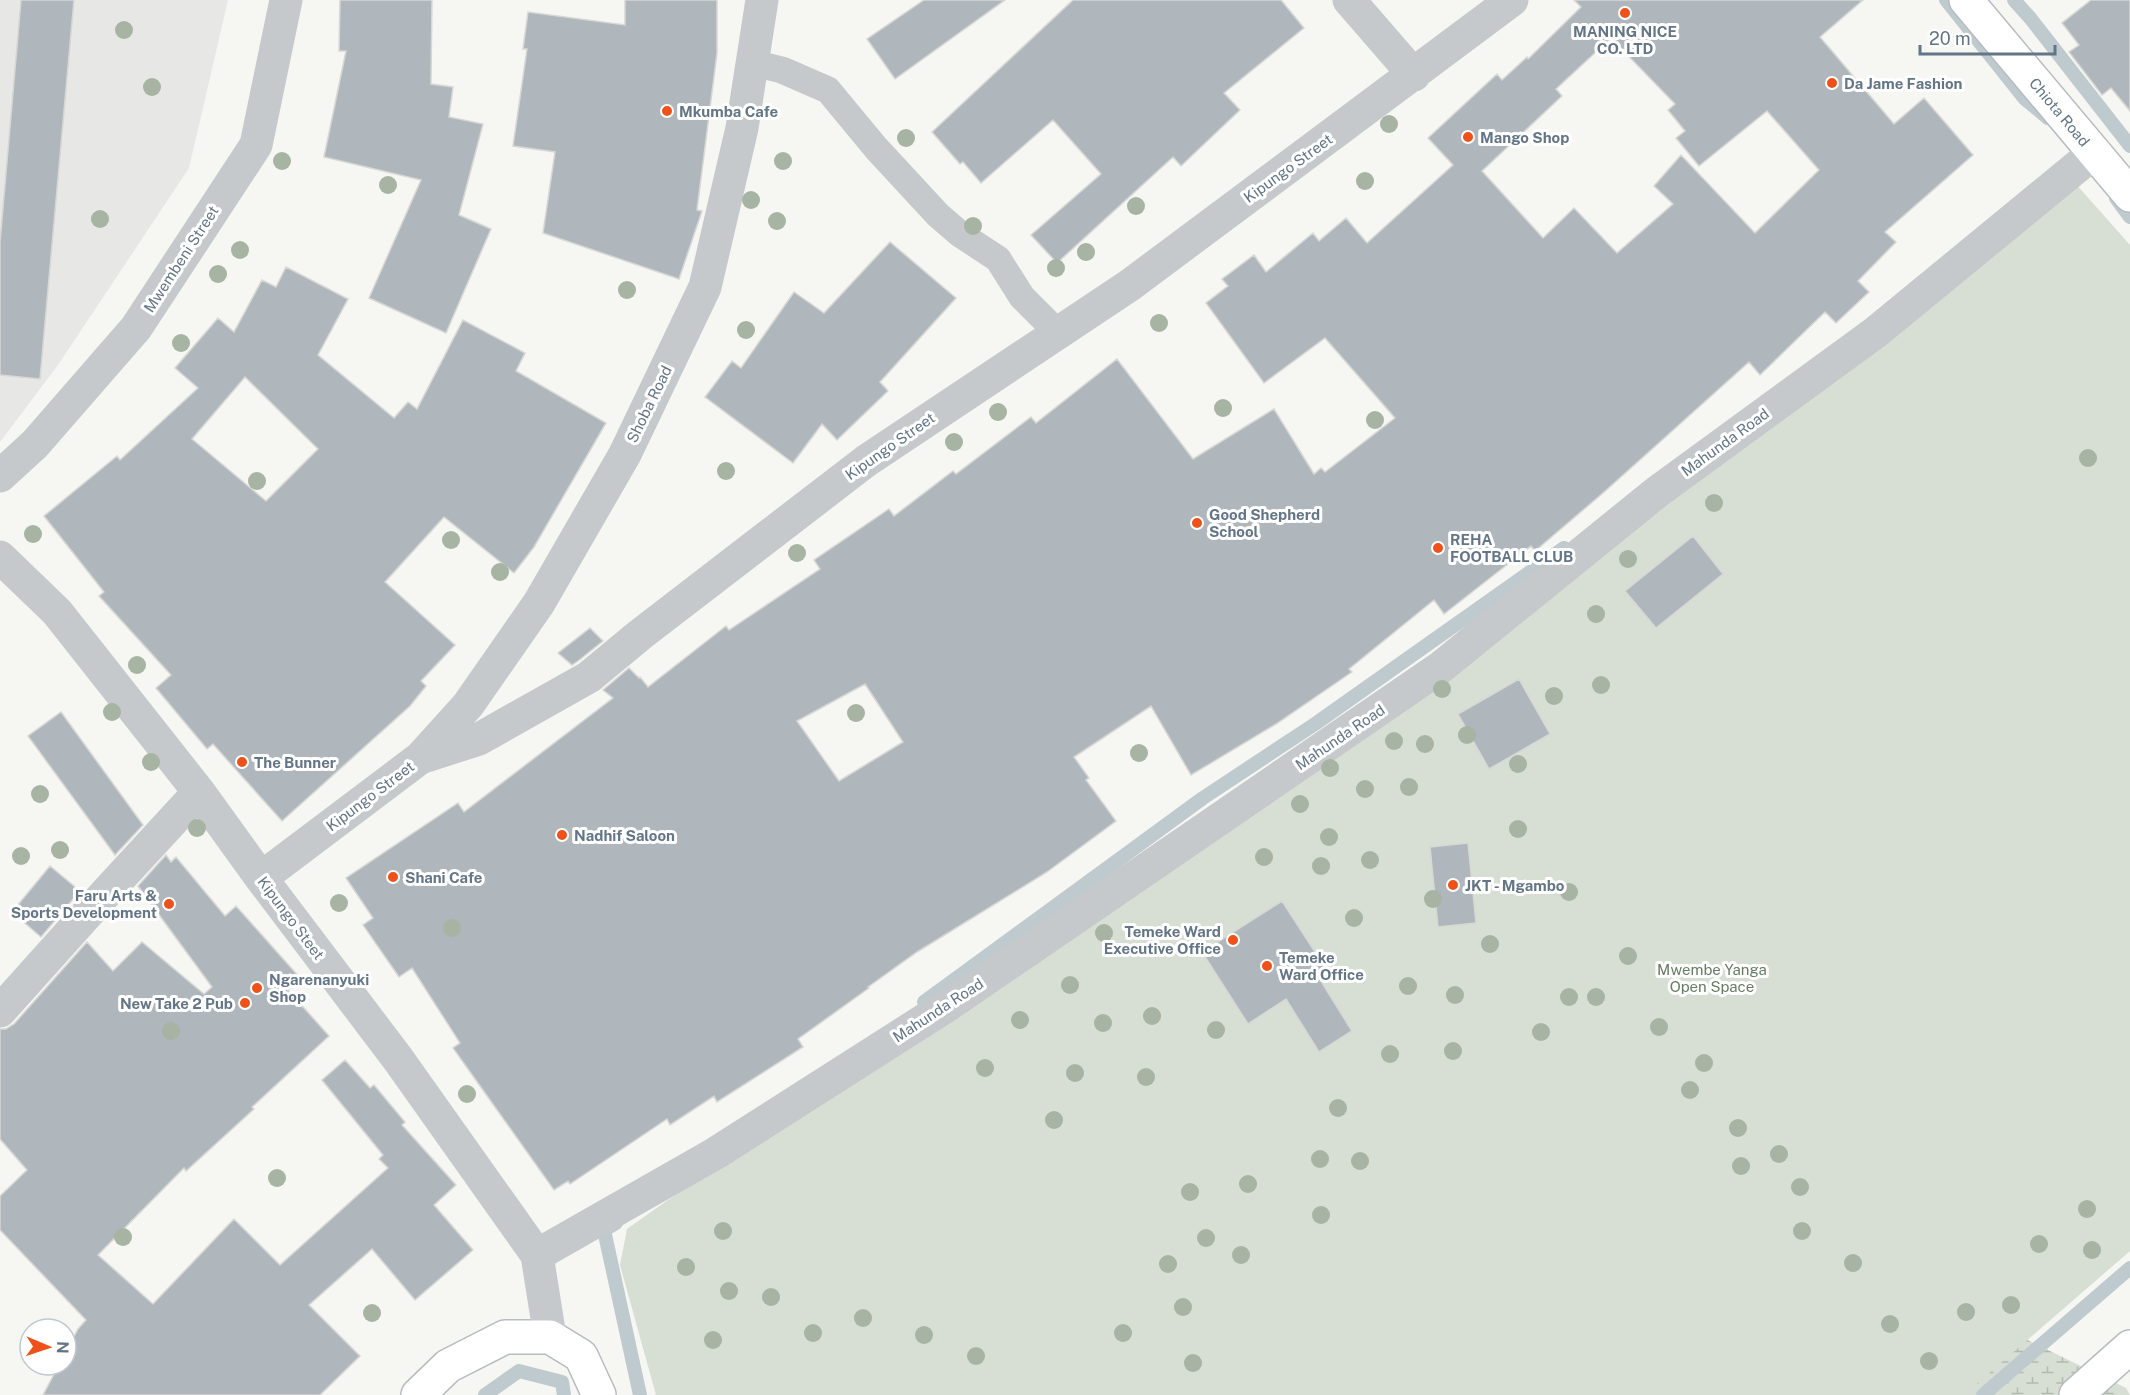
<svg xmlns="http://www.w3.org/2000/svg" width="2130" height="1395" font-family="'Public Sans',sans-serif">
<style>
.built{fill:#e7e8e6}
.wetland{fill:url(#wetland-marsh)}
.park{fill:#d7ded3}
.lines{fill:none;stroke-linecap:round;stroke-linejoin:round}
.stream{stroke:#bfcacf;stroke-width:14}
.building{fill:#afb6bc;stroke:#d7d8d5;stroke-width:1.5;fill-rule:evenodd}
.secondary-casing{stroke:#b7bcc1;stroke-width:36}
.lane{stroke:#c5c9cc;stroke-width:27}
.street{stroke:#c5c9cc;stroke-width:33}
.secondary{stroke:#fff;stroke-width:33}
.tree{fill:#a7b3a3}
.poi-dot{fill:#ee521a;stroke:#fff;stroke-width:2}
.labels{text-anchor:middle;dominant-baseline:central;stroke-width:6;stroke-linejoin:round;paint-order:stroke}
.poi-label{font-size:15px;font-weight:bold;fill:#637586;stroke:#fff;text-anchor:start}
.street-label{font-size:15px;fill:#637586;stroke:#fff}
.park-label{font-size:15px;fill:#677c62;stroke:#fff}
</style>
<defs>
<pattern id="wetland-marsh" width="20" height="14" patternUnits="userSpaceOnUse" patternTransform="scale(1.5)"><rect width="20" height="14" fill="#d7ded3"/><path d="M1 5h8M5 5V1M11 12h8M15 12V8" fill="none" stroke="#b2b9b1"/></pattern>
</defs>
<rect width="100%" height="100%" fill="#f6f6f2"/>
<!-- built -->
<path class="built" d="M0 0H228L189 168 58 365 0 442Z"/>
<!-- wetland -->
<path class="wetland" d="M2005 1329 2126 1388 2130 1395H1924Z"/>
<!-- park -->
<path class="park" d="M2067 174 2130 245V1251L1964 1395H656L620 1265 627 1229 1242 794 1697 478Z"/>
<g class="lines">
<!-- stream -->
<path class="stream" d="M1946 0 2024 98 2048 118
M2014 0 2031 19 2130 146
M2116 198 2130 217
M924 1002 1203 798 1315 724 1564 548
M616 1223 604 1230 640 1395
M485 1395 519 1371 562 1382 564 1395
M1983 1395 2130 1268"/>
</g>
<!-- building -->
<path class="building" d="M21 0H74L40 379 0 375V242Z
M340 0H432L431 84 453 87 449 117 483 124 459 215 491 229 446 333 369 298 421 180 324 157 346 51H339Z
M625 0H717V53L697 210 702 211 679 279 543 233 555 152 513 146 527 49H523L528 12 625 25Z
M924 0H1005L895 79 867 39Z
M1073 0H1281L1304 28 1224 93 1240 110 1181 166 1173 157 1057 263 1031 235 1101 174 1053 120 981 183 963 162 960 164 932 132Z
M1574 0H1863L1820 37 1894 124 1924 98 1973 155 1885 232 1896 242 1858 281 1869 292 1836 323 1825 312 1760 375 1749 362 1603 493 1535 551 1531 546 1444 614 1434 600 1349 669 1352 672 1276 724 1191 775 1151 706 1074 757 1089 778 1086 780 1116 821 1047 872 917 952 868 987 869 988 798 1039 803 1047 717 1102 714 1096 670 1125 667 1119 570 1184 568 1181 554 1190 453 1048 460 1043 412 968 399 977 363 925 373 918 346 878 458 803 464 812 613 698 603 690 629 668 639 678 640 677 648 687 726 626 729 630 820 569 814 560 889 509 894 516 953 471 956 474 1031 417 1036 423 1117 359 1193 459 1274 409 1314 474 1321 468 1325 472 1395 418 1325 338 1264 383 1206 303 1228 286 1222 279 1254 255 1266 272 1313 233 1319 241 1346 218 1367 243 1453 165 1428 138 1497 74 1502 80 1527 57 1528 59 1581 7ZM1611 38 1675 104 1668 110 1685 131 1676 138 1699 166 1767 111 1819 170 1755 233 1681 155 1654 186 1673 204 1617 253 1574 208 1543 238 1482 171 1562 96 1556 89ZM865 684 903 742 839 781 797 721Z
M2091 0H2130V111L2111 88 2102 95 2069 52 2079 45 2062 23Z
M890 242 956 298 880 382 888 391 837 440 822 424 793 463 705 397 732 361 741 368 794 292 824 313Z
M286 267 348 299 318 355 394 418 408 402 417 409 463 320 525 353 516 371 606 423 534 547 514 573 444 517 385 582 455 645 421 681 426 686 410 706 282 821 213 744 207 749 156 688 171 675 99 596 104 592 44 516 117 456 120 460 198 388 175 368 218 318 234 332 262 280 276 287ZM245 377 318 449 266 501 192 439Z
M1693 536 1723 574 1656 628 1625 591Z
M590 628 603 641 578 661 572 665 558 653Z
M1519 679 1550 734 1489 769 1458 714Z
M61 712 143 825 115 855 28 736Z
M1468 843 1476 923 1438 927 1430 847Z
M166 855 171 862 176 857 225 916 236 906 301 979 288 990 329 1036 252 1107 254 1109 186 1171 184 1168 98 1255 153 1304 234 1219 280 1265 388 1168 379 1159 383 1155 322 1080 345 1060 370 1088 374 1085 405 1122 402 1125 456 1185 434 1205 473 1250 415 1300 372 1249 309 1305 360 1356 320 1395H43L59 1365H66V1352L78 1329 86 1320 0 1230V1196L27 1170 0 1139V1029H6L14 1024 87 942 113 971 142 942 204 994 212 987 138 886Z
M50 866 80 891 41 937 12 912Z
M1282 901 1328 972 1319 978 1352 1031 1319 1052 1286 999 1248 1024 1202 952Z"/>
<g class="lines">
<defs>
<g id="secondary">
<path id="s1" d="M1966 0 2130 195"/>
<path d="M418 1395 448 1366 505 1337H550L581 1356 599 1395"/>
<path d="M2076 1395 2130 1347"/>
</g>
</defs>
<!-- secondary casing -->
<use href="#secondary" class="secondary-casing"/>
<!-- lane -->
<path class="lane" d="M753 63 782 70 828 90 876 148 938 215 960 234 998 259 1022 297 1058 333"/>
<!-- street -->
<path class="street" d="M1349 0 1414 75
M0 476 35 444 136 328 256 145 286 0
M0 557 57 612 199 792 261 878 398 1059 537 1255 550 1337
M421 757 468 705 539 603 625 454 705 287 742 128 762 0
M261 878 420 758 479 739 589 677 641 634 866 461 1130 285 1512 0
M0 1011 105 894 199 792
M537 1255 716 1153 951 1003 1441 667 1657 492 1876 332 2095 152"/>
<!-- secondary -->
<use href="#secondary" class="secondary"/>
</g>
<!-- trees -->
<g class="tree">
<circle cx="124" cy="30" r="9"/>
<circle cx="152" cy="87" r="9"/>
<circle cx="1389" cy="124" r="9"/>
<circle cx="906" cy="138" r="9"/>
<circle cx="282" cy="161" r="9"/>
<circle cx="783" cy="161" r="9"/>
<circle cx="1365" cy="181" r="9"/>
<circle cx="388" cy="185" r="9"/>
<circle cx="751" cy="200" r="9"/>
<circle cx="1136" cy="206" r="9"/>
<circle cx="100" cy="219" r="9"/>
<circle cx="777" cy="221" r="9"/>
<circle cx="973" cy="226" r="9"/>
<circle cx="240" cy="250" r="9"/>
<circle cx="1086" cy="252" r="9"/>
<circle cx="1056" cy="268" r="9"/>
<circle cx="218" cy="274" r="9"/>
<circle cx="627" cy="290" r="9"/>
<circle cx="1159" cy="323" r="9"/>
<circle cx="746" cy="330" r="9"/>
<circle cx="181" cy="343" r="9"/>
<circle cx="1223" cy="408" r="9"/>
<circle cx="998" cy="412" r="9"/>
<circle cx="1375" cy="420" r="9"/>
<circle cx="954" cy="442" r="9"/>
<circle cx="2088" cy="458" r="9"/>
<circle cx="726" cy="471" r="9"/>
<circle cx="257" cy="481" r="9"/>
<circle cx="1714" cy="503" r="9"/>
<circle cx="33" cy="534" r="9"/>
<circle cx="451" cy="540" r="9"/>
<circle cx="797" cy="553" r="9"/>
<circle cx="1628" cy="559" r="9"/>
<circle cx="500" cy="572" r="9"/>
<circle cx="1596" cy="614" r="9"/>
<circle cx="137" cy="665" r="9"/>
<circle cx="1601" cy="685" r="9"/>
<circle cx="1442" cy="689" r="9"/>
<circle cx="1554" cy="696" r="9"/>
<circle cx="112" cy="712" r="9"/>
<circle cx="856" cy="713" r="9"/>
<circle cx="1467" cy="735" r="9"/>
<circle cx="1394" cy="741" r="9"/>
<circle cx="1425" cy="744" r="9"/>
<circle cx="1139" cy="753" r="9"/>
<circle cx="151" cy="762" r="9"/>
<circle cx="1518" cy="764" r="9"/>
<circle cx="1330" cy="768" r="9"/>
<circle cx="1409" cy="787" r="9"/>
<circle cx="1365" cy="789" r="9"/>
<circle cx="40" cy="794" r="9"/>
<circle cx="1300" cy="804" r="9"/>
<circle cx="197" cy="828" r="9"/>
<circle cx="1518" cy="829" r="9"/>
<circle cx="1329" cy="837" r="9"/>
<circle cx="60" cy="850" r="9"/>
<circle cx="21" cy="856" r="9"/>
<circle cx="1264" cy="857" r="9"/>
<circle cx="1370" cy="860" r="9"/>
<circle cx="1321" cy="866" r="9"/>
<circle cx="1569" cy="892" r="9"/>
<circle cx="1433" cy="899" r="9"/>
<circle cx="339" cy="903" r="9"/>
<circle cx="1354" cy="918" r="9"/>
<circle cx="452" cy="928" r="9"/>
<circle cx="1104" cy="933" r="9"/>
<circle cx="1490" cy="944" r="9"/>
<circle cx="1628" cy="956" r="9"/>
<circle cx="1070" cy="985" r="9"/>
<circle cx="1408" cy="986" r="9"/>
<circle cx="1455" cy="995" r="9"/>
<circle cx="1569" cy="997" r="9"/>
<circle cx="1596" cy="997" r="9"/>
<circle cx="1152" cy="1016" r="9"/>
<circle cx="1020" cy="1020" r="9"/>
<circle cx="1103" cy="1023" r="9"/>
<circle cx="1659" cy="1027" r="9"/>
<circle cx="1216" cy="1030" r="9"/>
<circle cx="171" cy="1031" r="9"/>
<circle cx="1541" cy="1032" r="9"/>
<circle cx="1453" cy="1051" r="9"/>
<circle cx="1390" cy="1054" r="9"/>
<circle cx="1704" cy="1063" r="9"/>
<circle cx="985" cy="1068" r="9"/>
<circle cx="1075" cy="1073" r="9"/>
<circle cx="1146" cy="1077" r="9"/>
<circle cx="1690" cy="1090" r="9"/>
<circle cx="467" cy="1094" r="9"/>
<circle cx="1338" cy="1108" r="9"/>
<circle cx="1054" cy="1120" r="9"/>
<circle cx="1738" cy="1128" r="9"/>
<circle cx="1779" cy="1154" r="9"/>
<circle cx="1320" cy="1159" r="9"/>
<circle cx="1360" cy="1161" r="9"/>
<circle cx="1741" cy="1166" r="9"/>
<circle cx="277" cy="1178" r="9"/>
<circle cx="1248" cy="1184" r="9"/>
<circle cx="1800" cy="1187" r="9"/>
<circle cx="1190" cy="1192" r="9"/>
<circle cx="2087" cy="1209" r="9"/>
<circle cx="1321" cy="1215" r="9"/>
<circle cx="723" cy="1231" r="9"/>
<circle cx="1802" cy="1231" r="9"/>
<circle cx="123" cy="1237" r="9"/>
<circle cx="1206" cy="1238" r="9"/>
<circle cx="2039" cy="1244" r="9"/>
<circle cx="2092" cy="1250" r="9"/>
<circle cx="1241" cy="1255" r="9"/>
<circle cx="1853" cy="1263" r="9"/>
<circle cx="1168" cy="1264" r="9"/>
<circle cx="686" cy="1267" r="9"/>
<circle cx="729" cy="1291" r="9"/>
<circle cx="771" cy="1297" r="9"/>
<circle cx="2011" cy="1305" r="9"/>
<circle cx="1183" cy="1307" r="9"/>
<circle cx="1966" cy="1312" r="9"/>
<circle cx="372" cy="1313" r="9"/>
<circle cx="863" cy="1318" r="9"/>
<circle cx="1890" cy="1324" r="9"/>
<circle cx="813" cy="1333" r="9"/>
<circle cx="1123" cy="1333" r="9"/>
<circle cx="924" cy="1335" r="9"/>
<circle cx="713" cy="1340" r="9"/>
<circle cx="976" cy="1356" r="9"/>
<circle cx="1929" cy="1361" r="9"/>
<circle cx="1193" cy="1363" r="9"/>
</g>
<!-- markers -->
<g class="poi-dot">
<circle cx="1625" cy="13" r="6"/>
<circle cx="1832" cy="83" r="6"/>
<circle cx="667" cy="111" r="6"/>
<circle cx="1468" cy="137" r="6"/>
<circle cx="1197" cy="523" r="6"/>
<circle cx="1438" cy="548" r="6"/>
<circle cx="242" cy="762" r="6"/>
<circle cx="562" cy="835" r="6"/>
<circle cx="393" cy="877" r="6"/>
<circle cx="1453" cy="885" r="6"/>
<circle cx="169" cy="904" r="6"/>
<circle cx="1233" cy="940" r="6"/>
<circle cx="1267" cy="966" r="6"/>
<circle cx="257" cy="988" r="6"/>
<circle cx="245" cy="1003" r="6"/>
</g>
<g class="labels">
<!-- poi labels -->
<g class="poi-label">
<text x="1625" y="31" text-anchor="middle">MANING NICE<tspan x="1625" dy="17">CO. LTD</tspan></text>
<text x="1844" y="83">Da Jame Fashion</text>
<text x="679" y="111">Mkumba Cafe</text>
<text x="1480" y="137">Mango Shop</text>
<text x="1209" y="514">Good Shepherd<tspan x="1209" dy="17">School</tspan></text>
<text x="1450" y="539">REHA<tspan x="1450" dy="17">FOOTBALL CLUB</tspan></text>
<text x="254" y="762">The Bunner</text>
<text x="574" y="835">Nadhif Saloon</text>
<text x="405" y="877">Shani Cafe</text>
<text x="1465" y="885">JKT - Mgambo</text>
<text x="157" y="895" text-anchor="end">Faru Arts &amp;<tspan x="157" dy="17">Sports Development</tspan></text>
<text x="1221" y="931" text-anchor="end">Temeke Ward<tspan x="1221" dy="17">Executive Office</tspan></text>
<text x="1279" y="957">Temeke<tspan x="1279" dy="17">Ward Office</tspan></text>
<text x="269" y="979">Ngarenanyuki<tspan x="269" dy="17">Shop</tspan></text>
<text x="233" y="1003" text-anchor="end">New Take 2 Pub</text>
</g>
<!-- street labels -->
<g class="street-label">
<text stroke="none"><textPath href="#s1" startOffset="146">Chiota Road</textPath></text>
<text transform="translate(1288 168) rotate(-36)">Kipungo Street</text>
<text transform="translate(181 259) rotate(-57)">Mwembeni Street</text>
<text transform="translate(649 404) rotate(-64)">Shoba Road</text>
<text transform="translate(1725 442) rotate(-36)">Mahunda Road</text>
<text transform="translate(890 446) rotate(-35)">Kipungo Street</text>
<text transform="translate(1340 737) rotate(-34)">Mahunda Road</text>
<text transform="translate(370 796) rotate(-37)">Kipungo Street</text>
<text transform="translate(291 918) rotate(53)">Kipungo Steet</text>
<text transform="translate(938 1010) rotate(-33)">Mahunda Road</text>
</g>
<!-- park labels -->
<g class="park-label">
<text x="1712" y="969">Mwembe Yanga<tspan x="1712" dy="17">Open Space</tspan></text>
</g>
</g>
<!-- north arrow -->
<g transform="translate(48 1347) rotate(92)"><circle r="28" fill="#ffffff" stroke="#c1c8cf" stroke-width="1.5"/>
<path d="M0-4.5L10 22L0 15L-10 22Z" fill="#ee521a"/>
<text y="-9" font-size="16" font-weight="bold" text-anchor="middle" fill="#637586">N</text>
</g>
<!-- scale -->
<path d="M1920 45v9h135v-9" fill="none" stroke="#637586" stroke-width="3"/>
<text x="1929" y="45" font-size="18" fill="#637586" stroke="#ffffff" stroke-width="4.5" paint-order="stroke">20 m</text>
</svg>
